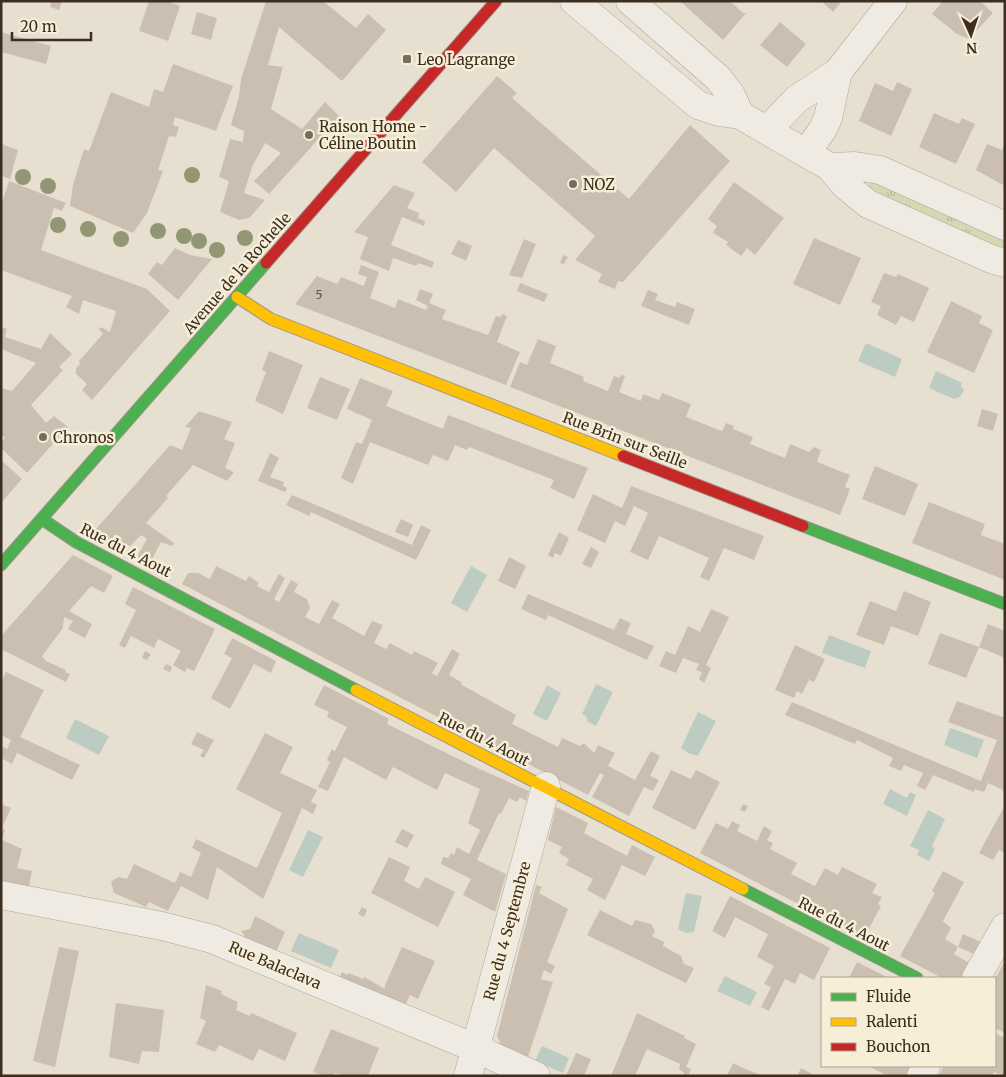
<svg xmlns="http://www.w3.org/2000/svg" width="1006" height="1077" font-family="Merriweather,serif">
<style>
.grass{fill:url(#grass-tufts)}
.water{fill:#bcccc2}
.building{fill:#cbbfb2}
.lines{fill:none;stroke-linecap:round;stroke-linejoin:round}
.street-casing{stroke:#ada599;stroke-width:29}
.fast-casing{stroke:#9c958a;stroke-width:13}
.slow-casing{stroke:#9c958a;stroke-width:13}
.jam-casing{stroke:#9c958a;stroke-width:13}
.street{stroke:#efebe3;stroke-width:28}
.fast{stroke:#4caf50;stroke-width:11}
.slow{stroke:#ffc107;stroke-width:11}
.jam{stroke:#c62828;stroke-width:11}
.tree{fill:#929673}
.poi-dot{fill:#786c5e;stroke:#f7eed8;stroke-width:2}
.labels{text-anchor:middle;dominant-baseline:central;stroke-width:5;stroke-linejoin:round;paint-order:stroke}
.number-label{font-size:12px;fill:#605244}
.poi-label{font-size:15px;fill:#3d2e20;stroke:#f7eed8;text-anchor:start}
.street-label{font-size:15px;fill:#3d2e20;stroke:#f7eed8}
</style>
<defs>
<pattern id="grass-tufts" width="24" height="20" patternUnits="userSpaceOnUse" patternTransform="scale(1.25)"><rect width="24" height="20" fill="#d6d7b3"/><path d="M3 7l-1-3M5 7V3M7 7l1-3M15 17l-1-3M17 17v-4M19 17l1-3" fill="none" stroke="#b9b99a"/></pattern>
</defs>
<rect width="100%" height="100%" fill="#e7e0d1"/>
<!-- grass -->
<path class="grass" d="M874 178 1005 233V256L868 190 870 182Z"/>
<!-- water -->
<path class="water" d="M866 343 902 359 895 377 858 361Z
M936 371 962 383 961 386 964 390 960 397 954 399 929 388Z
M471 566 487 575 467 612 451 603Z
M829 635 871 651 865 668 822 653Z
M596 684 613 692 596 726 588 722 586 716 582 714Z
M547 685 561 693 547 721 533 714Z
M698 712 716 721 698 756 688 753 681 748Z
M75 719 109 736 99 755 66 738Z
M950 728 984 740 977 758 944 745Z
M890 789 907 798 910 792 916 795 907 816 883 804Z
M928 810 945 819 932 846 935 849 929 861 917 855 919 850 910 846Z
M308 830 323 837 303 877 289 870Z
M686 893 702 896 694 932 686 933 678 929Z
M299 933 339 950 331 968 291 951Z
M725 976 757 992 750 1006 717 991Z
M542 1046 569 1058 563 1073 535 1061Z"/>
<!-- building -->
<path class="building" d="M52 1H62L59 10 50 7Z
M149 1H166L180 6 168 41 139 31Z
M266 1H323L356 28 368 14 386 30 342 81 279 27 268 65 283 67 271 109 302 129 325 102 339 116 269 194 254 181 281 153 265 143 252 167 244 193 265 200 249 218 239 220 220 212 229 181 219 177 230 139 243 142 244 131 231 125 239 96 241 79Z
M680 1H730L743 13H746L723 40Z
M821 1H842L833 12Z
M943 1H980L993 13 969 39 957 34 932 14Z
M197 12 217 18 211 40 191 34Z
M780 22 806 44 787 67 760 45Z
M1 32 51 46 46 64 1 52Z
M173 64 233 86 216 131 175 117 173 125 179 127 176 137 169 136 158 170 163 171 147 213 133 233 70 206 73 185 84 149 89 151 111 92 149 107 154 89 163 92Z
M497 76 517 93 512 98 629 199 690 125 730 161 623 282 618 281 615 289 598 282 602 274 575 260 595 236 494 148 456 192 422 162Z
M897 82 912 89 891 136 859 121 875 83 893 91Z
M934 113 959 124 962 118 975 124 956 164 919 147Z
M1005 143V186L976 170 987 144 1002 150Z
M1 144 18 150 10 179 1 176Z
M9 181 66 203 62 211 54 208 41 250 147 289 170 311 92 400 82 390 87 384 76 374V368L80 364 79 361 103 334 99 329 101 327 110 332 116 311 83 300 79 314 66 307 72 296 1 270V206Z
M734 182 784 218 755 255 747 248 741 256 726 245 728 242 713 233 717 226 708 219Z
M394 185 415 193 407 208 419 213 418 218 425 221 424 226 402 217 391 245 434 262 432 268 418 263 416 266 393 258 389 271 360 259 368 237 354 232Z
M814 238 861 258 840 305 793 284Z
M524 239 536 244 522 278 509 275Z
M458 240 472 246 466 261 451 254Z
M175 248 190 255 212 259 178 300 148 274 157 262 162 265Z
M563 255 568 257 564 264 560 263Z
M361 265 379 272 370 298 395 308 398 299 426 310 428 306 416 300 420 289 433 294 429 303 446 310 442 319 488 335 496 316 500 317 503 314 507 316 497 342 520 352 506 385 295 304 317 276 337 284 341 277 364 286 367 277 358 274Z
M884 273 896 277 898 274 929 288 914 322 901 316 896 325 877 315 881 306 871 302Z
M520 283 548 294 544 302 517 291Z
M648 290 658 294 655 300 675 307 677 302 695 309 689 325 641 306Z
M951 301 982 316 979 323 993 330 974 373 927 352Z
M1 327 7 329 5 337 41 349 50 333 72 354 59 367 63 370 31 405 46 423 54 416 68 427 27 473 1 448V442L5 438 1 434V388L12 391 36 363 1 349Z
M538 339 556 346 550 363 584 377 583 381 608 391 614 376 619 378 621 375 625 376 619 392 641 401 643 394 659 400 662 393 691 404 686 417 722 431 726 423 734 426 733 429 753 437 750 444 785 458 790 444 809 452 814 447 821 450 817 462 850 475 845 487 850 489 840 515 510 387 520 362 527 365Z
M269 351 303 365 283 414 255 401 266 372 262 370Z
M320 377 350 389 337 420 307 408Z
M360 378 393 391 386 406 443 429 448 415 588 468 574 499 550 488 554 480 469 447 467 450 455 445 448 461 433 455 428 465 370 442 353 484 341 478 356 442 362 444 372 420 347 409Z
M982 409 998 414 993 431 977 426Z
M199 411 232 422 224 439 235 443 225 468 234 472 227 481 193 465 166 496 168 498 146 523 174 543 172 546 161 542 148 567 135 560 147 539 141 535 130 546 113 540 107 546 89 537 170 445 182 450 191 428 185 427Z
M270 453 279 458 270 477 284 482 283 486 287 488 285 492 258 481Z
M1 460 22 479 1 503Z
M875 466 918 484 905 516 862 499Z
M631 486 764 536 754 560 724 548 709 581 700 577 709 558 659 536 648 560 630 552 648 513 634 506 625 526 615 521 605 543 577 530 593 494 622 508Z
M292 495 412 545 421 525 431 530 416 560 311 512 309 516 286 505Z
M929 502 985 524 981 535 1005 544V580L912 543Z
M401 519 413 525 408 537 395 532Z
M559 532 569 538 561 556 555 553 553 558 548 555Z
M591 547 599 552 591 568 582 564Z
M73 555 113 576 104 593 91 586 69 611 92 624 85 638 68 629 73 621 64 617 63 628 42 656 46 661 66 670 65 672 70 674 66 682 1 649V636Z
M509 557 526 566 515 589 498 581Z
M216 566 246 581 249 576 259 583 257 586 269 592 279 574 285 578 274 599 279 602 291 580 298 584 294 592 307 599 310 608 305 617 319 624 332 600 340 604 332 618 364 636 372 621 383 625 374 643 386 649 390 643 412 655 414 651 438 663 432 673 437 676 452 649 460 654 449 675 461 682 462 685 516 715 512 724 558 747 562 738 580 746 584 743 594 753 598 745 615 753 608 766 635 780 651 751 660 756 650 776 659 780 653 791 644 787 629 816 592 797 604 775 600 773 588 795 182 584 188 573H198L210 579Z
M133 587 215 629 194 671 187 668 185 672 173 665 181 651 158 639 154 648 131 636 125 648 119 645 136 610 125 604Z
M904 591 931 602 918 636 891 626 884 645 856 635 870 601 896 611Z
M528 594 614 630 620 618 631 623 626 634 654 646 647 660 548 615 546 620 521 609Z
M711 609 729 617 706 665 711 668 704 683 699 679 702 672 696 670 699 664 683 658 676 673 659 666 666 651 675 655 688 626 700 632Z
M988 624 1005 631V658L979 647Z
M940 633 979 647 966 678 928 664Z
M232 638 276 661 271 673 254 664 230 709 211 698 232 658 224 654Z
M795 645 825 659 814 682 803 677 809 680 802 694 797 691 794 698 775 690Z
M145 651 151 654 147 660 142 658Z
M166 664 172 667 170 672 163 669Z
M6 672 44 690 20 737 80 765 72 780 17 753 12 764 1 758V746L7 749 11 740 1 735V682Z
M324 685 389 719 387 724 473 766 529 791 526 801 520 797 517 802 509 798 501 814 499 813 477 860 506 874 495 912 463 895 471 879 441 864 443 857 448 858 451 853 454 855 457 847 469 854 480 830 468 823 480 789 445 773 437 790 393 767 386 780 344 757 328 791 318 787 330 762 327 760 332 749 335 751 347 727 327 717 329 712 314 705Z
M957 701 1005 718V791L988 783 984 792 975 789 974 792 933 775 925 790 917 786 923 773 904 765 901 771 889 766 893 758 857 740 855 744 785 715 792 702 981 781 997 740 948 722Z
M197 732 214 740 204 758 200 756 204 750 191 744Z
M265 733 293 747 280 773 317 790 311 802 317 805 313 814 302 808 263 899 217 867 208 900 181 886 168 911 149 902 146 907 114 893 111 882 118 877 127 879 134 864 175 883 180 872 191 877 201 853 192 848 196 839 257 868 282 813 236 789Z
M671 770 691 779 696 770 720 782 695 830 652 808Z
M1 804 11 808 2 828 5 830 2 840 22 849 17 868 32 871 28 891 1 886Z
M743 804 748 806 745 812 740 810Z
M1005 805V853L999 850 993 860 979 853Z
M556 807 588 823 584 833 627 856 632 845 655 857 645 876 622 865 605 900 587 890 593 879 566 865 569 859 559 853 562 847 548 840Z
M732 821 740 825 737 831 757 841 764 826 772 831 767 840 773 843 770 849 797 863 791 874 815 886 825 868 838 875 842 867 877 884 872 893 882 897 878 904 881 906 864 938 700 853 716 823 728 829Z
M402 829 414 835 407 848 395 842Z
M389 857 410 867 404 881 419 889 425 877 455 892 438 927 371 893Z
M943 871 964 882 943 921 951 928 945 939 958 947 954 954 971 964 963 978H942L900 956 935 893 932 891Z
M536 885 542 887 539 893 568 909 547 962 555 966 551 974 544 970 541 979 553 982 526 1063 505 1054 497 1036Z
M730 896 830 948 814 980 800 973 795 984 785 979 769 1011 761 1007 771 987 764 984 774 966 757 957 768 934 735 917 725 938 712 931Z
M362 907 367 910 364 917 358 914Z
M600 910 632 926 635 920 651 924 655 931 652 936 664 942 663 946 681 956 684 964 694 968 686 983 587 935Z
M255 916 285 932 276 952 246 938 241 931 250 929Z
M963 934 983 943 976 955 958 947Z
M59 947 79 951 55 1067 33 1061Z
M402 947 435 961 418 999 410 995 404 1008 339 979 342 972 347 975 349 973 363 979 364 977 385 989V985Z
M1005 961V1033L995 1028V979Z
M857 962 889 978H849Z
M206 985 222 991 221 994 238 1002 236 1010 250 1016 251 1013 297 1033 285 1061 259 1049 253 1061 219 1045 215 1052 196 1044 206 1021 200 1018Z
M116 1003 164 1010 159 1052 142 1051 139 1064 109 1057Z
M637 1013 685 1036 684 1038 696 1044 686 1067 691 1069 688 1076H683L684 1073 679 1069 680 1064 647 1049 635 1076H611Z
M331 1029 379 1048 368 1076H345L335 1073 333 1076H324L313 1072Z
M995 1033 1005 1038V1076L994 1072 992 1076H938L944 1066H995Z
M576 1053 591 1059 584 1076H566Z
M733 1063 743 1068 763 1076H727Z
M873 1066H912L906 1076H888L872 1068Z
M801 1068 816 1076H797Z"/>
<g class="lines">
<defs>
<path id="street" d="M574 1 698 105 719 112 740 115 830 167 845 185 868 204 991 259 1005 263
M630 1 718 78 731 95 740 115
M767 130 797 99 838 72 893 1
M806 153 823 129 828 118 838 72
M830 167 855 166 880 170 1005 226
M1 895 162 926 212 939 475 1048 536 1076
M976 978 1005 927
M468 1076 546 786
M921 1076 926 1066"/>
<path id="fast" d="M42 519 76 542 356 690
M803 526 1005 604
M1 565 266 263
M743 889 917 978"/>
<path id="slow" d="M237 297 271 319 623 456
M356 690 743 889"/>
<path id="jam" d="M266 263 496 1
M623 456 803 526"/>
</defs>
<!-- street casing -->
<use href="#street" class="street-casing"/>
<!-- fast casing -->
<use href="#fast" class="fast-casing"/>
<!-- slow casing -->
<use href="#slow" class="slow-casing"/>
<!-- jam casing -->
<use href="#jam" class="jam-casing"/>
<!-- street -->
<use href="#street" class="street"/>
<!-- fast -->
<use href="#fast" class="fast"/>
<!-- slow -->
<use href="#slow" class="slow"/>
<!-- jam -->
<use href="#jam" class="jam"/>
</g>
<!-- trees -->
<g class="tree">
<circle cx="192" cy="175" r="8"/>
<circle cx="23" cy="177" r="8"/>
<circle cx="48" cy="186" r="8"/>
<circle cx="58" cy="225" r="8"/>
<circle cx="88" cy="229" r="8"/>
<circle cx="158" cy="231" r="8"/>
<circle cx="184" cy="236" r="8"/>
<circle cx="245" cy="238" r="8"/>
<circle cx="121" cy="239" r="8"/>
<circle cx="199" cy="241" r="8"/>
<circle cx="217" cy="250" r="8"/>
</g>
<!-- markers -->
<g class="poi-dot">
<rect x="402" y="54" width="10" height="10" rx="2.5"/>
<circle cx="309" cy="135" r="5"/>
<circle cx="573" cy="184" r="5"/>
<circle cx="43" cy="437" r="5"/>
</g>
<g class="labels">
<!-- number labels -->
<g class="number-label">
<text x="319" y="294">5</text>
</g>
<!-- poi labels -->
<g class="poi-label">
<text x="417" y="59">Leo Lagrange</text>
<text x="319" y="126">Raison Home -<tspan x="319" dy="17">Céline Boutin</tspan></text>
<text x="583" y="184">NOZ</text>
<text x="53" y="437">Chronos</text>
</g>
<!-- street labels -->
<g class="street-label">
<text transform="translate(237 273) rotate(-49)">Avenue de la Rochelle</text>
<text transform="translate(625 440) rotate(21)">Rue Brin sur Seille</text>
<text transform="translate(126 550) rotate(27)">Rue du 4 Aout</text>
<text transform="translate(484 739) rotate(27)">Rue du 4 Aout</text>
<text transform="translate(844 924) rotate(27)">Rue du 4 Aout</text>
<text transform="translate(507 931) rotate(-75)">Rue du 4 Septembre</text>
<text transform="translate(275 965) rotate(23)">Rue Balaclava</text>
</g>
</g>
<!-- border -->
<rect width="1006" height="1077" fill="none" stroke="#3d2e20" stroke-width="5"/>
<!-- legend -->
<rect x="821" y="977" width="175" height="90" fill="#f7eed8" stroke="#ada18e"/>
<rect x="831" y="993" width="25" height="8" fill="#4caf50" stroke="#ada18e"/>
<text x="866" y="1002" font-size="15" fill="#3d2e20">Fluide</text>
<rect x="831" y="1018" width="25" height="8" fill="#ffc107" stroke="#ada18e"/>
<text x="866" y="1027" font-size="15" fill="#3d2e20">Ralenti</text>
<rect x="831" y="1043" width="25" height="8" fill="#c62828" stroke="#ada18e"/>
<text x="866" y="1052" font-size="15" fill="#3d2e20">Bouchon</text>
<!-- north arrow -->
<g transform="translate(971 35) rotate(177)" stroke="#f7eed8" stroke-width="4" paint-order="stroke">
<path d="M0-4L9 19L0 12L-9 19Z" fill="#3d2e20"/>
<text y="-8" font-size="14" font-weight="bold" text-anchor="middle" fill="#3d2e20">N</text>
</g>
<!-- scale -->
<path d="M12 32v8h79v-8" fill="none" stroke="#3d2e20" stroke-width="2.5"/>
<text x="20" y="32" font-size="15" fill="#3d2e20" stroke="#f7eed8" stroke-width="4" paint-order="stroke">20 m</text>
</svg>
